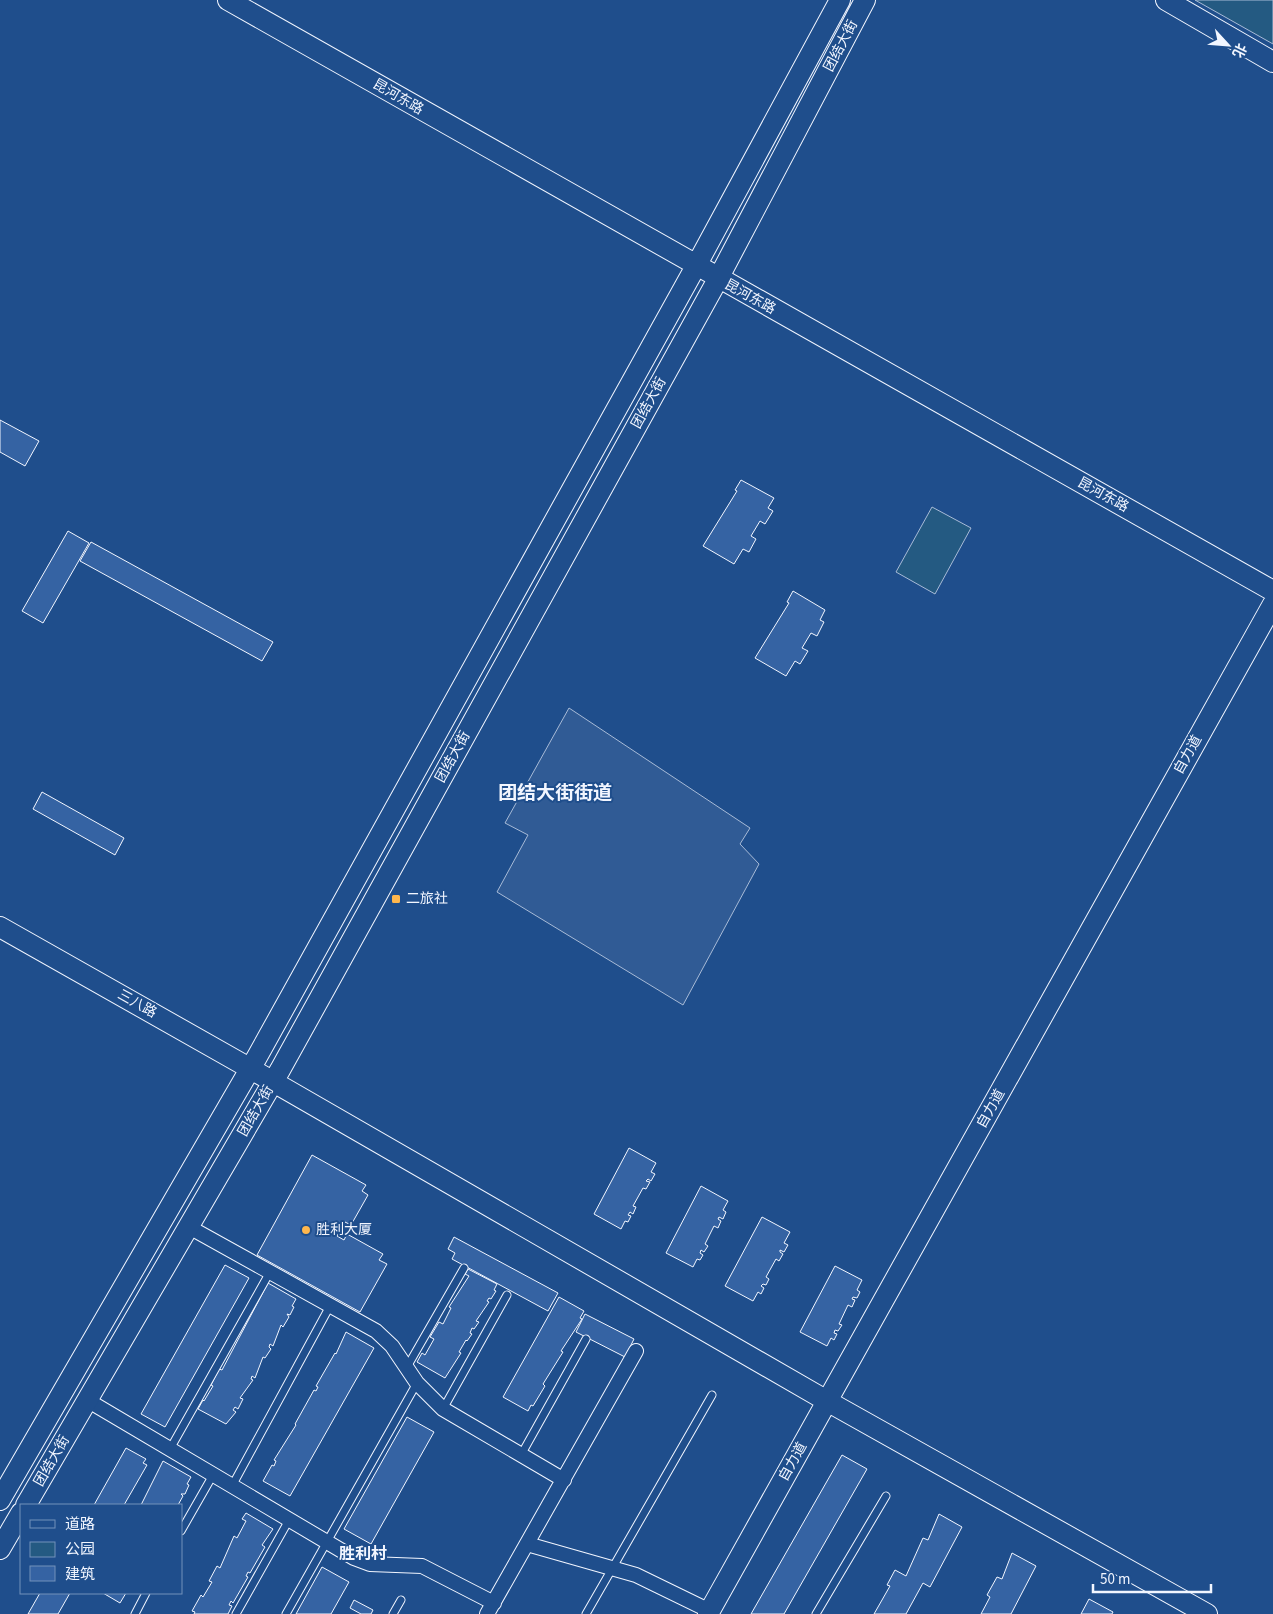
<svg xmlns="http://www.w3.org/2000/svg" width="1273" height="1614" font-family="'Source Sans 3','Noto Sans SC',sans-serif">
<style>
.green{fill:#245a82;stroke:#a8bbd7}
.parking{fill:#305b95;stroke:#a8bbd7}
.building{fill:#3563a3;stroke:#f2f6ff}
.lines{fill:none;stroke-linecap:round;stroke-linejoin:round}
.lane-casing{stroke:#f2f6ff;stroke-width:9}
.street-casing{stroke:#f2f6ff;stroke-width:16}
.secondary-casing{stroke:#f2f6ff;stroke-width:22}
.lane{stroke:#1f4e8c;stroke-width:7}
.street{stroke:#1f4e8c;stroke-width:14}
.secondary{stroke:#1f4e8c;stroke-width:20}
.poi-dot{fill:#ffb74d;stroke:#1f4e8c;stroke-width:2}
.labels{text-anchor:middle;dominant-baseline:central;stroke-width:4;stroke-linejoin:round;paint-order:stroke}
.street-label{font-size:14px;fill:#f2f6ff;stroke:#1f4e8c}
.poi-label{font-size:14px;fill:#f2f6ff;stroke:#1f4e8c;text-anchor:start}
.quarter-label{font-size:16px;font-weight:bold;fill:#f2f6ff;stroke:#1f4e8c}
.district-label{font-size:19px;font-weight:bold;fill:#f2f6ff;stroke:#1f4e8c}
</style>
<rect width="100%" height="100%" fill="#1f4e8c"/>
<!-- green -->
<path class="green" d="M1195 0H1273V44Z
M932 507 971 528 935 594 896 572Z"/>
<!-- parking -->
<path class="parking" d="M569 708 750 828 740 844 759 864 683 1005 497 892 528 835 505 823Z"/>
<!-- building -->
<path class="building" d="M0 420 39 441 25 466 0 452Z
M741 480 774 498 768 508 773 511 765 524 760 521 751 536 756 539 749 552 743 549 734 564 703 546 737 491 735 490Z
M68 531 89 543 43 623 22 611Z
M91 542 273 642 262 661 80 561Z
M793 591 825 610 820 620 824 622 817 636 811 633 802 648 808 651 800 664 795 661 786 676 755 658 789 603 787 602Z
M42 792 124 838 115 855 33 809Z
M629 1148 656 1163 651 1172 655 1174 651 1181 648 1179 646 1181 650 1182 646 1189 643 1188 633 1206 636 1207 633 1214 630 1212 628 1215 631 1216 628 1222 625 1221 621 1229 594 1214Z
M312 1155 366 1185 362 1191 368 1195 351 1225 345 1222 337 1236 344 1240 347 1234 383 1254 379 1260 387 1264 360 1312 257 1255Z
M701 1186 728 1201 723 1210 726 1212 723 1219 719 1217 718 1219 721 1221 718 1228 714 1226 705 1244 708 1246 704 1252 701 1250 700 1253 703 1255 700 1260 697 1259 693 1267 666 1253Z
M762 1217 790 1232 784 1243 788 1245 784 1252 780 1250V1252L783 1254 779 1261 776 1259 766 1277 769 1279 766 1285 763 1284 761 1286 764 1288 761 1294 758 1292 753 1301 725 1286Z
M454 1237 558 1293 548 1311 452 1259 455 1253 448 1249Z
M225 1265 249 1278 165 1427 141 1414Z
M835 1266 862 1280 857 1290 860 1292 857 1298 853 1297 852 1299 855 1300 852 1307 848 1305 839 1324 842 1325 838 1331 835 1330 834 1333 837 1334 834 1340 831 1338 827 1346 800 1332Z
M468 1269 497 1284 494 1290 496 1291 491 1299 489 1298 487 1301 489 1302 476 1321 479 1322 474 1329 472 1328 470 1333 472 1334 467 1341 466 1340 459 1352 461 1353 445 1378 417 1362 422 1353 425 1355 434 1339 430 1337 439 1322 443 1324 451 1308 449 1307 469 1276 465 1274Z
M268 1283 296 1299 292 1306 294 1307 290 1315 287 1314 289 1317 283 1327 281 1325 273 1346 270 1344 269 1347 271 1349 265 1358 263 1357 255 1378 252 1376 251 1379 253 1380 240 1398 243 1399 238 1409 235 1407 233 1410 236 1412 226 1424 198 1409 203 1400 204 1401 213 1386 211 1385 219 1369 222 1370Z
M559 1297 584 1311 580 1318 582 1319 561 1351 563 1352 543 1384 545 1386 533 1406 531 1405 528 1411 503 1397Z
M585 1314 634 1339 625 1357 576 1332Z
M346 1332 374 1348 290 1496 263 1481 272 1465 274 1466 276 1461 274 1460 296 1425 295 1424 314 1390 316 1391 318 1387 316 1386 335 1353 336 1354Z
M407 1417 434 1432 371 1544 344 1529Z
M126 1448 146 1459 143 1463 147 1465 124 1505H94Z
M842 1455 867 1469 784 1614H751Z
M163 1461 191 1477 187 1484 189 1485 185 1494H181L183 1496 178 1505H141Z
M246 1513 273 1529 262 1545 265 1547 250 1573 248 1572 246 1576 248 1577 233 1603 231 1601 229 1605 232 1606 228 1614H194L195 1612 192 1611 201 1595 203 1597 212 1582 209 1581 217 1566 220 1568 234 1536 237 1538 246 1521 242 1519Z
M939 1514 962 1527 930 1587 923 1583 906 1614H874L890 1586 887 1585 895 1570 906 1576 923 1538 928 1540Z
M1012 1553 1036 1566 1011 1614H981L990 1597 987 1595 997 1577 1002 1579Z
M322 1567 349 1582 331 1614H296Z
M40 1593H70L58 1614H28Z
M103 1593H126L120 1603Z
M1089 1599 1113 1612 1112 1614H1081Z
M354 1600 373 1610 371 1614H361L350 1608Z"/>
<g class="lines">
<defs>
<path id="lane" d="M407 1367 464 1268
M443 1409 507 1295
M170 1449 270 1272
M521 1455 586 1339
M232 1486 330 1306
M181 1531 213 1475
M135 1614 146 1593
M236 1614 289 1520
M286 1614 417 1383
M393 1614 401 1600
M586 1614 712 1395
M816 1614 886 1496"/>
<path id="street" d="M189 1227 376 1331 392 1346 417 1383 443 1409 564 1480
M87 1400 354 1558 370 1564 422 1566 494 1603
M527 1544 636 1575 710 1611
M487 1614 636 1351"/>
<path id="secondary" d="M228 0 1273 591
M1166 0 1273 62
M0 927 251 1069 827 1401 1207 1614
M0 1500 257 1057 696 266 840 0
M26 1505 280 1070 718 279 865 0
M0 1549 21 1513
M708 1614 1273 604"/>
</defs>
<!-- lane casing -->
<use href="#lane" class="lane-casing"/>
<!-- street casing -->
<use href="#street" class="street-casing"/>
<!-- secondary casing -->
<use href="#secondary" class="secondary-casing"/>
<!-- lane -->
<use href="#lane" class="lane"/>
<!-- street -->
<use href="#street" class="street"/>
<!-- secondary -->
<use href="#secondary" class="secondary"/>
</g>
<!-- markers -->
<g class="poi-dot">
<rect x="391" y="894" width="10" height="10" rx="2.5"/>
<circle cx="306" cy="1230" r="5"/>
</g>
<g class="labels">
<!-- street labels -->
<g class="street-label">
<text transform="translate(841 46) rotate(-62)">团结大街</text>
<text transform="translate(398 97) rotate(30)">昆河东路</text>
<text transform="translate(750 297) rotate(29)">昆河东路</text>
<text transform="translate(649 403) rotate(-61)">团结大街</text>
<text transform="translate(1103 495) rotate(29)">昆河东路</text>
<text transform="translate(1188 755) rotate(-61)">自力道</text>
<text transform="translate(453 757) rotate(-61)">团结大街</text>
<text transform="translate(137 1004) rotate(29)">三八路</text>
<text transform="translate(991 1109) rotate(-61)">自力道</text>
<text transform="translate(256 1111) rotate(-60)">团结大街</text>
<text transform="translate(52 1461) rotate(-60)">团结大街</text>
<text transform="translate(793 1462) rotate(-61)">自力道</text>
</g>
<!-- poi labels -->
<g class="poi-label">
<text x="406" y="899">二旅社</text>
<text x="316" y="1230">胜利大厦</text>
</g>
<!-- quarter labels -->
<g class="quarter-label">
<text x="363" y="1554">胜利村</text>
</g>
<!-- district labels -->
<g class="district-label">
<text x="555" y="793">团结大街街道</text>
</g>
</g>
<!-- legend -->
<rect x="20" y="1504" width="162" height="90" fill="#1f4e8c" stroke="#7391ba"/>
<rect x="30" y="1520" width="25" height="8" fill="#1f4e8c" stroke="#7391ba"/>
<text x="65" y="1529" font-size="15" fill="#f2f6ff">道路</text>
<rect x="30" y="1542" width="25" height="15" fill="#245a82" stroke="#7391ba"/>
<text x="65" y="1554" font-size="15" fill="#f2f6ff">公园</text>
<rect x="30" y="1566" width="25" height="15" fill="#3563a3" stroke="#7391ba"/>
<text x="65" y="1579" font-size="15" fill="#f2f6ff">建筑</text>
<!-- north arrow -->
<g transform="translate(1228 45) rotate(116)" stroke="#1f4e8c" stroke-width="4" paint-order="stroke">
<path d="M0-4L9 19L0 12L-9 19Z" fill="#f2f6ff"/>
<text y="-8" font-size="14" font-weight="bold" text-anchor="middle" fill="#f2f6ff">北</text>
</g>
<!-- scale -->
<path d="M1093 1584v8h118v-8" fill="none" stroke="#f2f6ff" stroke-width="2.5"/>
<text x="1100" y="1584" font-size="15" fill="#f2f6ff" stroke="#1f4e8c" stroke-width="4" paint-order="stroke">50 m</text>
</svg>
